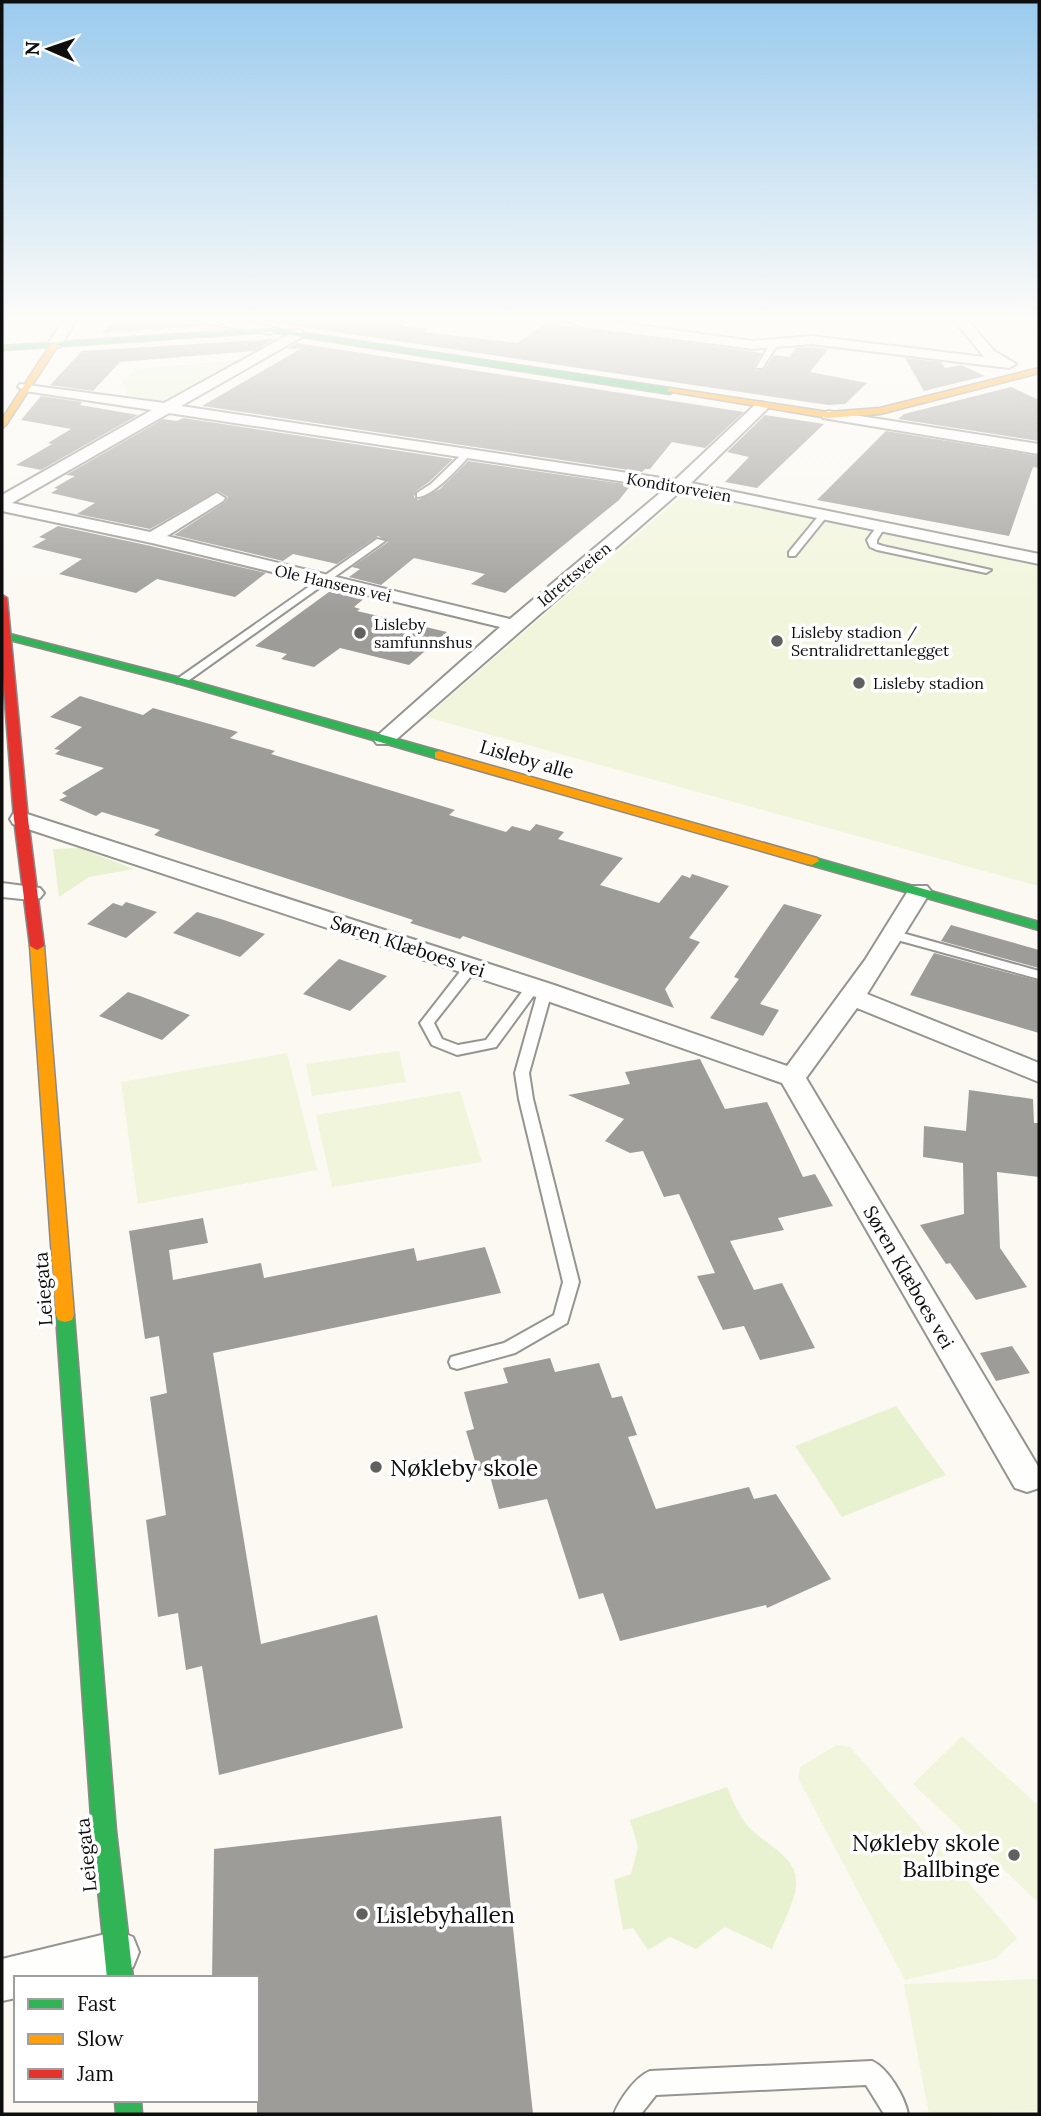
<svg xmlns="http://www.w3.org/2000/svg" width="1041" height="2116" font-family="Lora,serif">
<style>
.green{fill:#e8f2d0}
.pitch{fill:#f1f5db}
.building{fill:#9e9c98}
.lines{fill:none;stroke-linecap:round;stroke-linejoin:round}
.lane-casing{stroke:#959491;stroke-width:4}
.street-casing{stroke:#959491;stroke-width:4}
.fast-casing{stroke:#8b8a87;stroke-width:3}
.slow-casing{stroke:#8b8a87;stroke-width:3}
.jam-casing{stroke:#8b8a87;stroke-width:3}
.lane{fill:#fefefd;fill-rule:evenodd}
.street{fill:#fefefd;fill-rule:evenodd}
.fast{fill:#30b455;fill-rule:evenodd}
.slow{fill:#ff9f0a;fill-rule:evenodd}
.jam{fill:#e5322d;fill-rule:evenodd}
.poi-dot{fill:#61605e;stroke:#fff;stroke-width:2.5}
.labels{text-anchor:middle;dominant-baseline:central;stroke-width:7;stroke-linejoin:round;paint-order:stroke}
.far-street-label{font-size:16px;fill:#0e0e0e;stroke:#fff}
.far-poi-label{font-size:16px;fill:#0e0e0e;stroke:#fff;text-anchor:start}
.street-label{font-size:19px;fill:#0e0e0e;stroke:#fff}
.near-poi-label{font-size:23px;fill:#0e0e0e;stroke:#fff;text-anchor:start}
</style>
<rect width="100%" height="100%" fill="#fbf9f2"/>
<!-- green -->
<path class="green" d="M245 360 177 400 163 401 127 395 122 380 138 369Z
M79 848 134 869 89 877 59 897 53 849Z
M896 1406 946 1475 842 1517 795 1446Z
M727 1787C733 1801 738 1814 748 1826 766 1847 804 1857 795 1893 790 1912 779 1931 772 1949L725 1927 696 1949 670 1937 648 1950 633 1928 623 1930 614 1880 631 1874 638 1847 630 1820Z"/>
<!-- pitch -->
<path class="pitch" d="M686 492 1039 566V886L426 717Z
M399 1051 406 1082 312 1096 306 1064Z
M287 1053 317 1170 138 1204 121 1082Z
M460 1091 482 1162 332 1187 316 1115Z
M962 1736 1039 1806V1903L913 1784Z
M837 1745 850 1747 1017 1938 995 1959 905 1980 798 1778 800 1767Z
M1039 1979V2111L929 2114 904 1984Z"/>
<!-- building -->
<path class="building" d="M118 317H185L193 323 206 326 102 333Z
M236 317H414L402 325 428 329 424 332 518 343 545 323 762 353 754 367 756 371 764 369 774 355 789 357 796 348 811 347 828 349 810 372 867 383 845 404 828 405Z
M275 339 254 351 120 362 93 391 50 385 82 351Z
M297 343 744 412 705 448 672 442 650 469H645L642 472 202 406 302 348 287 349Z
M905 358 941 362 945 368 961 365 985 376 924 391Z
M1011 387 1039 400V441L898 419 904 414Z
M41 396 82 402 80 405 138 415 41 470 16 465 52 444 48 443 71 429 21 420Z
M765 415 824 424 757 488 725 482 749 457 727 452Z
M183 418 453 459 429 482 416 491 414 497 418 500 440 489 468 461 631 485 619 500 505 593 471 584 485 574 414 558 381 585 349 577 360 569 352 567 388 542 378 536 337 564 293 554 283 561 174 535 225 502 228 497 218 491 150 529 77 514 95 503 51 493 58 489 54 488 75 476 66 475 163 419 177 421Z
M886 431 1039 456V468L1033 467 1009 536 817 500Z
M58 526 151 546 266 573 235 597 157 579 136 593 59 574 82 559 32 547 46 539 39 537Z
M333 589 366 597 354 607 360 609 357 611 447 632 409 665 340 648 314 667 281 659 287 654 255 646Z
M80 696 143 715 153 708 238 732 230 738 275 751 271 754 455 810 449 815 506 832 512 826 530 831 536 824 564 832 558 839 623 858 600 885 659 903 682 875 690 878 692 874 729 886 689 938 700 942 665 989 674 1008 463 936 460 939 410 923 413 920 154 835 160 830 102 812 96 816 59 800 67 796 62 793 104 768 55 754 60 750 54 749 82 727 50 717Z
M126 902 157 912 126 938 87 924 113 903 122 906Z
M784 904 822 915 760 1004 779 1010 763 1036 710 1018 739 979 734 977Z
M197 912 224 920 265 934 240 957 173 933Z
M951 925 1039 950V968L941 941Z
M934 953 1039 981V1033L910 995Z
M339 959 387 976 350 1011 303 994Z
M128 992 140 996 190 1015 162 1040 99 1016Z
M700 1059 725 1109 767 1102 803 1177 815 1174 833 1206 778 1218 784 1230 730 1241 754 1290 782 1283 815 1348 760 1360 744 1326 723 1330 697 1276 715 1273 679 1194 664 1197 643 1151 630 1153 605 1141 624 1119 568 1095 630 1084 625 1072Z
M969 1090 1033 1099 1034 1123H1038L1039 1162V1177L997 1172 1000 1248 1027 1287 976 1300 950 1263 946 1264 920 1225 964 1214 963 1163 923 1157 924 1126 966 1131Z
M203 1218 208 1243 169 1250 173 1280 261 1263 264 1278 414 1248 417 1261 485 1247 501 1293 213 1353 261 1644 377 1615 403 1728 219 1775 202 1666 186 1670 178 1613 158 1617 146 1520 166 1515 150 1397 167 1393 159 1336 145 1339 129 1231Z
M1012 1346 1030 1373 996 1381 980 1353Z
M550 1358 555 1372 599 1363 612 1398 622 1396 637 1435 628 1437 656 1509 749 1487 754 1499 776 1494 831 1579 767 1608 766 1605 620 1641 603 1593 579 1599 547 1499 499 1509 488 1469 478 1471 466 1431 474 1429 464 1392 508 1383 503 1368Z
M501 1816 533 2114H257V1978H212L214 1849Z"/>
<g class="lines">
<defs>
<path id="lane" d="M771 342 778 344 762 368H756Z
M464 452 471 454C460 466 433 497 417 497V493L431 484Z
M821 513 828 515 795 556H789V552Z
M881 524 885 527 877 540V544L883 546 991 570 986 573 877 550 870 547 867 540 878 525Z
M377 539 385 541 185 683H177V679Z
M895 931 1039 971V979L890 938 889 935Z
M471 963 478 967 434 1023 442 1039 458 1045 486 1040 528 984 533 983 540 987 496 1047 457 1055 432 1045 420 1023 466 964Z
M545 987 552 991 529 1073 533 1099 579 1282 567 1323 515 1353 457 1369 451 1367 449 1362 451 1357 504 1343 554 1315 563 1282 519 1099 515 1073 538 991Z
M872 2061C888 2068 905 2097 908 2114H884L866 2085 656 2095 641 2114H614C620 2099 635 2077 650 2071Z"/>
<path id="street" d="M65 317H78L60 347H50L48 344Z
M188 317H219L270 326 277 330 270 334 194 321Z
M555 317H577L753 341 811 336 984 357 952 317H965L994 351 1016 364 1009 368 811 344 753 349 582 327Z
M297 330 302 331V337L181 406 675 480 757 403 762 402 769 406 767 409 691 483 1039 554V564L682 490 391 744H377L374 740 377 736 500 627 152 543 2 511V495L152 410 25 391 18 387 20 384 164 403ZM169 413 666 488 510 619 167 536 223 501 225 498 217 493 150 532 12 503Z
M828 411 1039 444V454L823 418 821 415Z
M21 812 554 985 787 1066 865 960 911 886H927L931 891 867 994 1039 1063V1082L857 1008 806 1078 1039 1468V1488L1027 1492 1015 1488 782 1083 536 997 13 824 10 819 13 814Z
M2 883 40 888 44 893 40 898 32 900 2 897Z
M118 1931 133 1937 139 1952 133 1967 99 1978H16V1998L2 2001V1959Z"/>
<path id="fast" d="M270 328 670 388 674 391 670 394 270 332 2 350V346Z
M2 632 185 679 443 752 445 755 439 759 435 758 177 683 2 638Z
M812 857 1039 922V930L807 864 805 861Z
M65 1308 72 1310 74 1315 116 1831 133 1978H107L92 1831 56 1315 58 1310Z
M115 2100H141L142 2114H116Z"/>
<path id="slow" d="M52 342 59 344 6 425 2 428V419Z
M1039 368V373L880 414 828 418 666 391 670 388 828 412 880 408Z
M439 751 817 858 819 861 812 865 807 864 435 758V752Z
M37 942 44 946 74 1315 72 1320 65 1322 58 1320 56 1315 30 946Z"/>
<path id="jam" d="M2 595 7 598 28 819 44 946 37 950 30 946 14 819 2 662Z"/>
</defs>
<!-- lane casing -->
<use href="#lane" class="lane-casing"/>
<!-- street casing -->
<use href="#street" class="street-casing"/>
<!-- fast casing -->
<use href="#fast" class="fast-casing"/>
<!-- slow casing -->
<use href="#slow" class="slow-casing"/>
<!-- jam casing -->
<use href="#jam" class="jam-casing"/>
<!-- lane -->
<use href="#lane" class="lane"/>
<!-- street -->
<use href="#street" class="street"/>
<!-- fast -->
<use href="#fast" class="fast"/>
<!-- slow -->
<use href="#slow" class="slow"/>
<!-- jam -->
<use href="#jam" class="jam"/>
</g>
<!-- sky -->
<linearGradient id="sky" x2="0" y2="1"><stop stop-color="#9acaee"/><stop offset="0.52" stop-color="#fdfcf9"/><stop offset="1" stop-color="#fdfcf9" stop-opacity="0"/></linearGradient>
<rect width="1041" height="614" fill="url(#sky)"/>
<!-- markers -->
<g class="poi-dot">
<circle cx="360" cy="633" r="7"/>
<circle cx="777" cy="641" r="7"/>
<circle cx="859" cy="683" r="7"/>
<circle cx="376" cy="1467" r="7"/>
<circle cx="1014" cy="1855" r="7"/>
<circle cx="362" cy="1914" r="7"/>
</g>
<g class="labels">
<!-- far-street labels -->
<g class="far-street-label">
<text transform="translate(679 487) rotate(10)">Konditorveien</text>
<text transform="translate(574 574) rotate(-40)">Idrettsveien</text>
<text transform="translate(333 583) rotate(13)">Ole Hansens vei</text>
</g>
<!-- far-poi labels -->
<g class="far-poi-label">
<text x="374" y="624">Lisleby<tspan x="374" dy="18">samfunnshus</tspan></text>
<text x="791" y="632">Lisleby stadion /<tspan x="791" dy="18">Sentralidrettanlegget</tspan></text>
<text x="873" y="683">Lisleby stadion</text>
</g>
<!-- street labels -->
<g class="street-label">
<text transform="translate(527 759) rotate(16)">Lisleby alle</text>
<text transform="translate(408 946) rotate(18)">Søren Klæboes vei</text>
<text transform="translate(909 1277) rotate(60)">Søren Klæboes vei</text>
<text transform="translate(43 1289) rotate(-94)">Leiegata</text>
<text transform="translate(86 1855) rotate(-96)">Leiegata</text>
</g>
<!-- near-poi labels -->
<g class="near-poi-label">
<text x="390" y="1467">Nøkleby skole</text>
<text x="1000" y="1842" text-anchor="end">Nøkleby skole<tspan x="1000" dy="26">Ballbinge</tspan></text>
<text x="376" y="1914">Lislebyhallen</text>
</g>
</g>
<!-- border -->
<rect width="1041" height="2116" fill="none" stroke="#0e0e0e" stroke-width="7"/>
<!-- legend -->
<rect x="14" y="1976" width="245" height="126" fill="#ffffff" stroke="#9f9f9f" stroke-width="2"/>
<rect x="28" y="1999" width="35" height="10" fill="#30b455" stroke="#9f9f9f" stroke-width="2"/>
<text x="77" y="2011" font-size="21" fill="#0e0e0e">Fast</text>
<rect x="28" y="2034" width="35" height="10" fill="#ff9f0a" stroke="#9f9f9f" stroke-width="2"/>
<text x="77" y="2046" font-size="21" fill="#0e0e0e">Slow</text>
<rect x="28" y="2069" width="35" height="10" fill="#e5322d" stroke="#9f9f9f" stroke-width="2"/>
<text x="77" y="2081" font-size="21" fill="#0e0e0e">Jam</text>
<!-- north arrow -->
<g transform="translate(49 49) rotate(272)" stroke="#ffffff" stroke-width="5" paint-order="stroke">
<path d="M0-5L12 26L0 18L-12 26Z" fill="#0e0e0e"/>
<text y="-10" font-size="19" font-weight="bold" text-anchor="middle" fill="#0e0e0e">N</text>
</g>
</svg>
